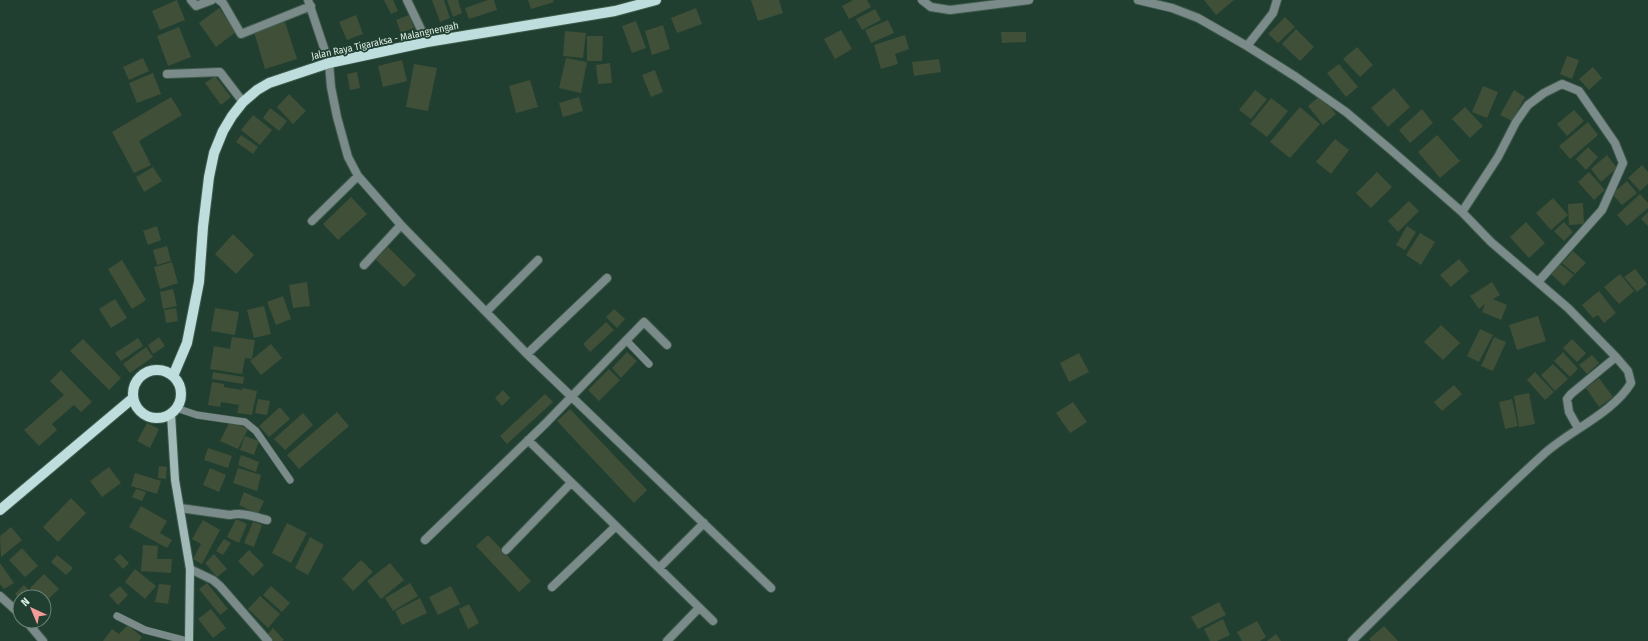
<svg xmlns="http://www.w3.org/2000/svg" width="1648" height="641" font-family="'Fira Sans Condensed',sans-serif">
<style>
.building{fill:#404f37}
.lines{fill:none;stroke-linecap:round;stroke-linejoin:round}
.lane-casing{stroke:#3f5b4d;stroke-width:8}
.street-casing{stroke:#3f5b4d;stroke-width:10}
.secondary-casing{stroke:#3f5b4d;stroke-width:10}
.primary-casing{stroke:#3f5b4d;stroke-width:12}
.lane{stroke:#7b8b8a;stroke-width:7}
.street{stroke:#7b8b8a;stroke-width:8}
.secondary{stroke:#a1bab8;stroke-width:8}
.primary{stroke:#bddedc;stroke-width:10}
.labels{text-anchor:middle;dominant-baseline:central;stroke-width:3.5;stroke-linejoin:round;paint-order:stroke}
.street-label{font-size:10px;fill:#dbece3;stroke:#213f31}
</style>
<rect width="100%" height="100%" fill="#213f31"/>
<!-- building -->
<path class="building" d="M177 0 185 20 160 30 152 11Z
M384 0H393L398 11 391 14Z
M432 0H444L450 18 440 22Z
M447 0H458L462 13 453 17Z
M488 0H494L497 10 469 19 465 8Z
M528 0H553L554 2 531 9Z
M751 0H779L783 13 758 21Z
M853 0H867L871 7 849 19 842 6Z
M1204 0H1234L1216 15Z
M219 8 236 32 216 47 199 23Z
M696 8 702 24 677 33 671 18Z
M875 9 881 20 862 30 856 19Z
M356 15 363 34 347 40 339 22Z
M409 15 414 28 401 33 396 20Z
M1285 17 1295 27 1278 43 1268 34Z
M888 20 894 33 871 43 865 30Z
M636 21 646 48 632 53 622 26Z
M285 22 297 59 265 69 254 32Z
M663 25 670 49 652 55 645 31Z
M179 27 191 57 168 66 157 36Z
M1296 29 1314 47 1300 61 1282 44Z
M841 30 852 49 835 59 824 39Z
M565 31 586 33 583 58 563 56Z
M1001 32H1026V42L1002 43Z
M905 35 909 49 895 54 898 64 881 69 874 45Z
M587 36H603L602 61H587Z
M1357 47 1373 65 1360 77 1343 59Z
M1567 56 1579 60 1572 79 1560 74Z
M143 58 149 71 129 80 123 67Z
M566 58 587 62 581 93 559 88Z
M939 59 941 72 914 76 912 62Z
M402 60 407 81 383 87 378 66Z
M610 63 612 83 598 84 596 65Z
M414 64 437 68 428 111 406 107Z
M1339 64 1358 87 1346 97 1327 73Z
M1593 67 1602 78 1589 90 1579 79Z
M655 70 663 92 651 97 642 75Z
M357 72 360 88 350 90 347 74Z
M153 73 161 94 137 103 129 83Z
M215 76 231 97 221 105 205 83Z
M530 80 538 107 516 113 509 86Z
M1483 86 1498 92 1487 118 1472 112Z
M1394 88 1410 107 1388 127 1371 108Z
M1255 90 1267 99 1251 119 1239 110Z
M1514 90 1525 97 1512 121 1500 115Z
M289 94 306 111 293 124 277 107Z
M1321 95 1336 114 1323 125 1308 106Z
M171 97 182 115 139 141 151 165 134 173 112 132Z
M579 97 583 111 563 117 559 103Z
M1271 98 1288 111 1267 137 1250 124Z
M1300 107 1320 124 1290 158 1270 142Z
M1465 107 1483 126 1470 138 1452 119Z
M270 108 287 121 279 131 263 118Z
M1422 109 1433 123 1410 143 1399 130Z
M1574 110 1584 121 1567 136 1557 124Z
M253 115 272 130 260 145 241 130Z
M1588 122 1598 135 1570 159 1559 146Z
M241 135 258 147 253 154 236 142Z
M1437 135 1460 161 1440 178 1418 152Z
M1335 139 1349 150 1331 174 1316 162Z
M1588 147 1598 157 1586 170 1576 159Z
M1607 155 1617 168 1601 182 1591 169Z
M1642 165 1648 172V184L1640 191 1628 178Z
M153 167 162 181 144 192 136 177Z
M1377 172 1392 187 1371 208 1356 193Z
M1589 172 1605 190 1594 200 1578 182Z
M1627 181 1637 193 1622 205 1612 194Z
M1640 194 1648 203V208L1627 226 1617 215Z
M351 197 367 214 338 240 323 224Z
M1553 198 1568 215 1551 230 1536 213Z
M1409 201 1419 211 1398 232 1388 221Z
M1583 203 1584 224 1569 225 1568 204Z
M1648 212V226L1641 219Z
M1526 222 1545 243 1529 258 1510 237Z
M1564 222 1573 232 1564 241 1554 231Z
M157 226 161 240 148 245 143 231Z
M1407 226 1416 232 1405 250 1396 245Z
M1420 233 1435 242 1421 265 1406 255Z
M233 234 254 255 236 274 215 254Z
M167 246 171 261 157 265 153 250Z
M388 247 416 275 404 287 375 259Z
M1573 251 1586 263 1575 274 1562 263Z
M1459 259 1469 271 1451 287 1440 275Z
M122 260 146 300 132 309 108 269Z
M172 262 178 283 160 289 154 267Z
M1560 264 1574 275 1564 286 1551 274Z
M1635 269 1647 284 1637 292 1624 277Z
M1620 274 1634 291 1619 304 1604 287Z
M307 282 310 306 293 308 289 285Z
M1492 282 1500 295 1493 299 1507 305 1501 320 1482 312 1485 304 1479 309 1470 296Z
M173 289 177 306 163 309 160 292Z
M1599 291 1616 313 1604 323 1598 315 1593 318 1582 305Z
M283 296 291 319 276 325 267 302Z
M115 299 127 318 111 328 99 309Z
M264 306 271 334 254 338 247 310Z
M176 308 178 321 166 323 164 310Z
M215 308 239 312 235 335 211 331Z
M614 309 625 319 617 328 606 317Z
M1538 316 1546 341 1517 350 1509 325Z
M606 322 614 330 590 352 583 344Z
M1441 325 1460 343 1443 360 1424 342Z
M1480 329 1493 335 1479 362 1467 356Z
M159 337 165 346 153 354 148 345Z
M232 337 255 340 252 359 245 358 242 374 210 369 214 346 230 349Z
M1494 337 1506 342 1493 371 1481 366Z
M138 338 143 346 121 361 115 353Z
M83 339 121 378 109 390 70 351Z
M1572 339 1586 353 1577 362 1563 348Z
M271 344 282 358 261 375 250 361Z
M146 347 153 357 130 373 123 364Z
M627 352 637 361 621 378 612 368Z
M1563 352 1578 369 1570 377 1554 361Z
M1079 353 1089 372 1069 382 1060 363Z
M1592 355 1599 363 1587 374 1579 365Z
M1553 364 1568 379 1555 391 1541 375Z
M609 369 620 380 599 401 588 390Z
M61 370 92 402 81 412 74 405 52 424 57 430 39 446 24 430 64 395 50 381Z
M213 372 244 377 243 384 212 379Z
M1535 372 1554 392 1545 400 1527 380Z
M1599 378 1613 397 1599 407 1586 388Z
M212 382 224 384V387L242 390V388L257 391 252 415 237 413 239 405 221 402 220 407 208 405Z
M1454 385 1462 394 1442 411 1434 402Z
M503 390 510 398 502 406 495 398Z
M1529 393 1535 424 1519 427 1514 396Z
M545 394 553 402 507 444 500 436Z
M258 399 270 401 267 415 255 413Z
M1512 399 1518 426 1505 429 1499 402Z
M1073 402 1087 422 1070 433 1056 413Z
M280 407 290 419 269 437 259 426Z
M570 409 647 490 634 503 557 421Z
M337 412 349 426 299 469 287 455Z
M303 413 313 425 285 450 274 439Z
M230 421 248 429 238 449 220 441Z
M147 423 159 429 150 448 137 441Z
M245 436 259 441 254 455 240 450Z
M208 448 232 456 228 468 204 460Z
M241 455 259 462 256 472 238 465Z
M159 466 167 467 166 479 158 478Z
M109 467 121 483 102 497 90 481Z
M210 468 226 475 219 492 203 485Z
M238 468 261 475 257 491 233 483Z
M135 473 161 481 157 494 131 486Z
M136 489 146 492 142 501 132 497Z
M244 492 264 501 258 514 239 505Z
M71 498 86 513 58 542 43 527Z
M141 506 167 521 160 533 172 540 167 548 129 527Z
M236 519 247 524 239 543 227 537Z
M203 520 220 530 202 564 193 559 201 544 192 539Z
M253 522 262 525 254 547 244 543Z
M287 523 307 533 291 563 272 553Z
M11 527 22 540 1 557 0 536Z
M488 535 531 581 519 592 476 546Z
M310 537 324 545 308 575 295 568Z
M224 539 231 543 223 555 216 551Z
M143 545 158 546 157 559H172L171 573 141 571Z
M22 548 38 566 25 577 9 560Z
M249 550 264 565 253 576 238 561Z
M120 554 129 563 123 569 114 559Z
M214 554 227 569 217 577 205 563Z
M57 555 73 568 66 575 51 562Z
M361 560 373 572 353 591 342 579Z
M0 563 14 583 4 589 0 584Z
M390 563 404 580 381 599 367 581Z
M135 569 156 586 145 599 125 582Z
M44 574 59 589 44 603V597H38L30 588Z
M207 583 228 609 220 615 199 589Z
M410 583 418 596 393 611 385 598Z
M159 584 171 585 168 604 155 602Z
M24 585 36 597H20V599L15 594Z
M120 586 128 595 118 605 109 595Z
M271 586 290 603 282 612 263 595Z
M451 586 460 604 438 615 429 597Z
M260 596 280 614 268 628 248 609Z
M420 598 427 613 402 625 395 611Z
M1219 602 1226 615 1198 629 1191 617Z
M469 604 479 623 468 629 459 609Z
M211 609 226 628 213 638 198 619Z
M1223 619 1230 635 1217 641H1210L1204 629Z
M1257 621 1266 637 1260 641H1242L1237 632Z
M128 625 142 637 139 641H103L112 629 119 634Z
M1384 626 1398 641H1371L1369 639Z
M273 628 284 640 282 641H273L267 635Z
M1276 634 1281 641H1267Z"/>
<g class="lines">
<defs>
<path id="lane" d="M626 340 649 364
M176 408 197 415 245 422 256 431 290 480
M117 616 145 630 187 641"/>
<path id="street" d="M191 0 196 6 212 0
M219 0 223 3 241 34 311 6
M308 0 329 63 331 87 337 117 348 157 358 176 401 225 527 354 771 588
M407 0 427 42
M922 0 931 7 950 10 1029 0
M1138 0 1172 8 1198 18 1247 46 1296 77 1346 112 1391 150 1462 212 1491 242 1568 308 1616 357 1628 371 1631 383C1614 412 1571 430 1545 453 1479 513 1416 578 1352 641
M1247 46 1273 13 1277 0
M167 74 220 72 243 102
M1462 212 1498 157 1516 122 1528 105 1544 93 1562 84 1579 91 1615 143 1623 163 1602 210 1538 282
M312 221 358 176
M364 265 401 225
M486 312 538 260
M527 354 607 278
M1578 428 1569 412 1567 399 1571 394 1616 357
M528 440 713 621
M180 508 230 515C243 512 255 517 267 520
M425 540 545 424 644 322 667 345
M506 550 571 483
M659 568 704 523
M190 569 213 580 220 586 268 641
M552 587 616 526
M0 596 20 614
M26 621 43 641
M667 641 699 608"/>
<path id="secondary" d="M171 414 175 480 190 569 189 641"/>
<path id="primary" d="M133 394a24 24 0 1 1 48 0a24 24 0 1 1-48 0Z
M173 376 187 343 199 282 203 227 209 177 214 153 223 131 232 116 243 102 257 90 269 83 329 63 427 42 615 11 656 0
M0 510 133 398"/>
</defs>
<!-- lane casing -->
<use href="#lane" class="lane-casing"/>
<!-- street casing -->
<use href="#street" class="street-casing"/>
<!-- secondary casing -->
<use href="#secondary" class="secondary-casing"/>
<!-- primary casing -->
<use href="#primary" class="primary-casing"/>
<!-- lane -->
<use href="#lane" class="lane"/>
<!-- street -->
<use href="#street" class="street"/>
<!-- secondary -->
<use href="#secondary" class="secondary"/>
<!-- primary -->
<use href="#primary" class="primary"/>
</g>
<g class="labels">
<!-- street labels -->
<g class="street-label">
<text transform="translate(385 41) rotate(-12)">Jalan Raya Tigaraksa - Malangnengah</text>
</g>
</g>
<!-- north arrow -->
<g transform="translate(32 609) rotate(316)"><circle r="19" fill="#213f31" stroke="#6b8478"/>
<path d="M0-3L7 15L0 10L-7 15Z" fill="#f59b99"/>
<text y="-6" font-size="11" font-weight="bold" text-anchor="middle" fill="#dbece3">N</text>
</g>
</svg>
